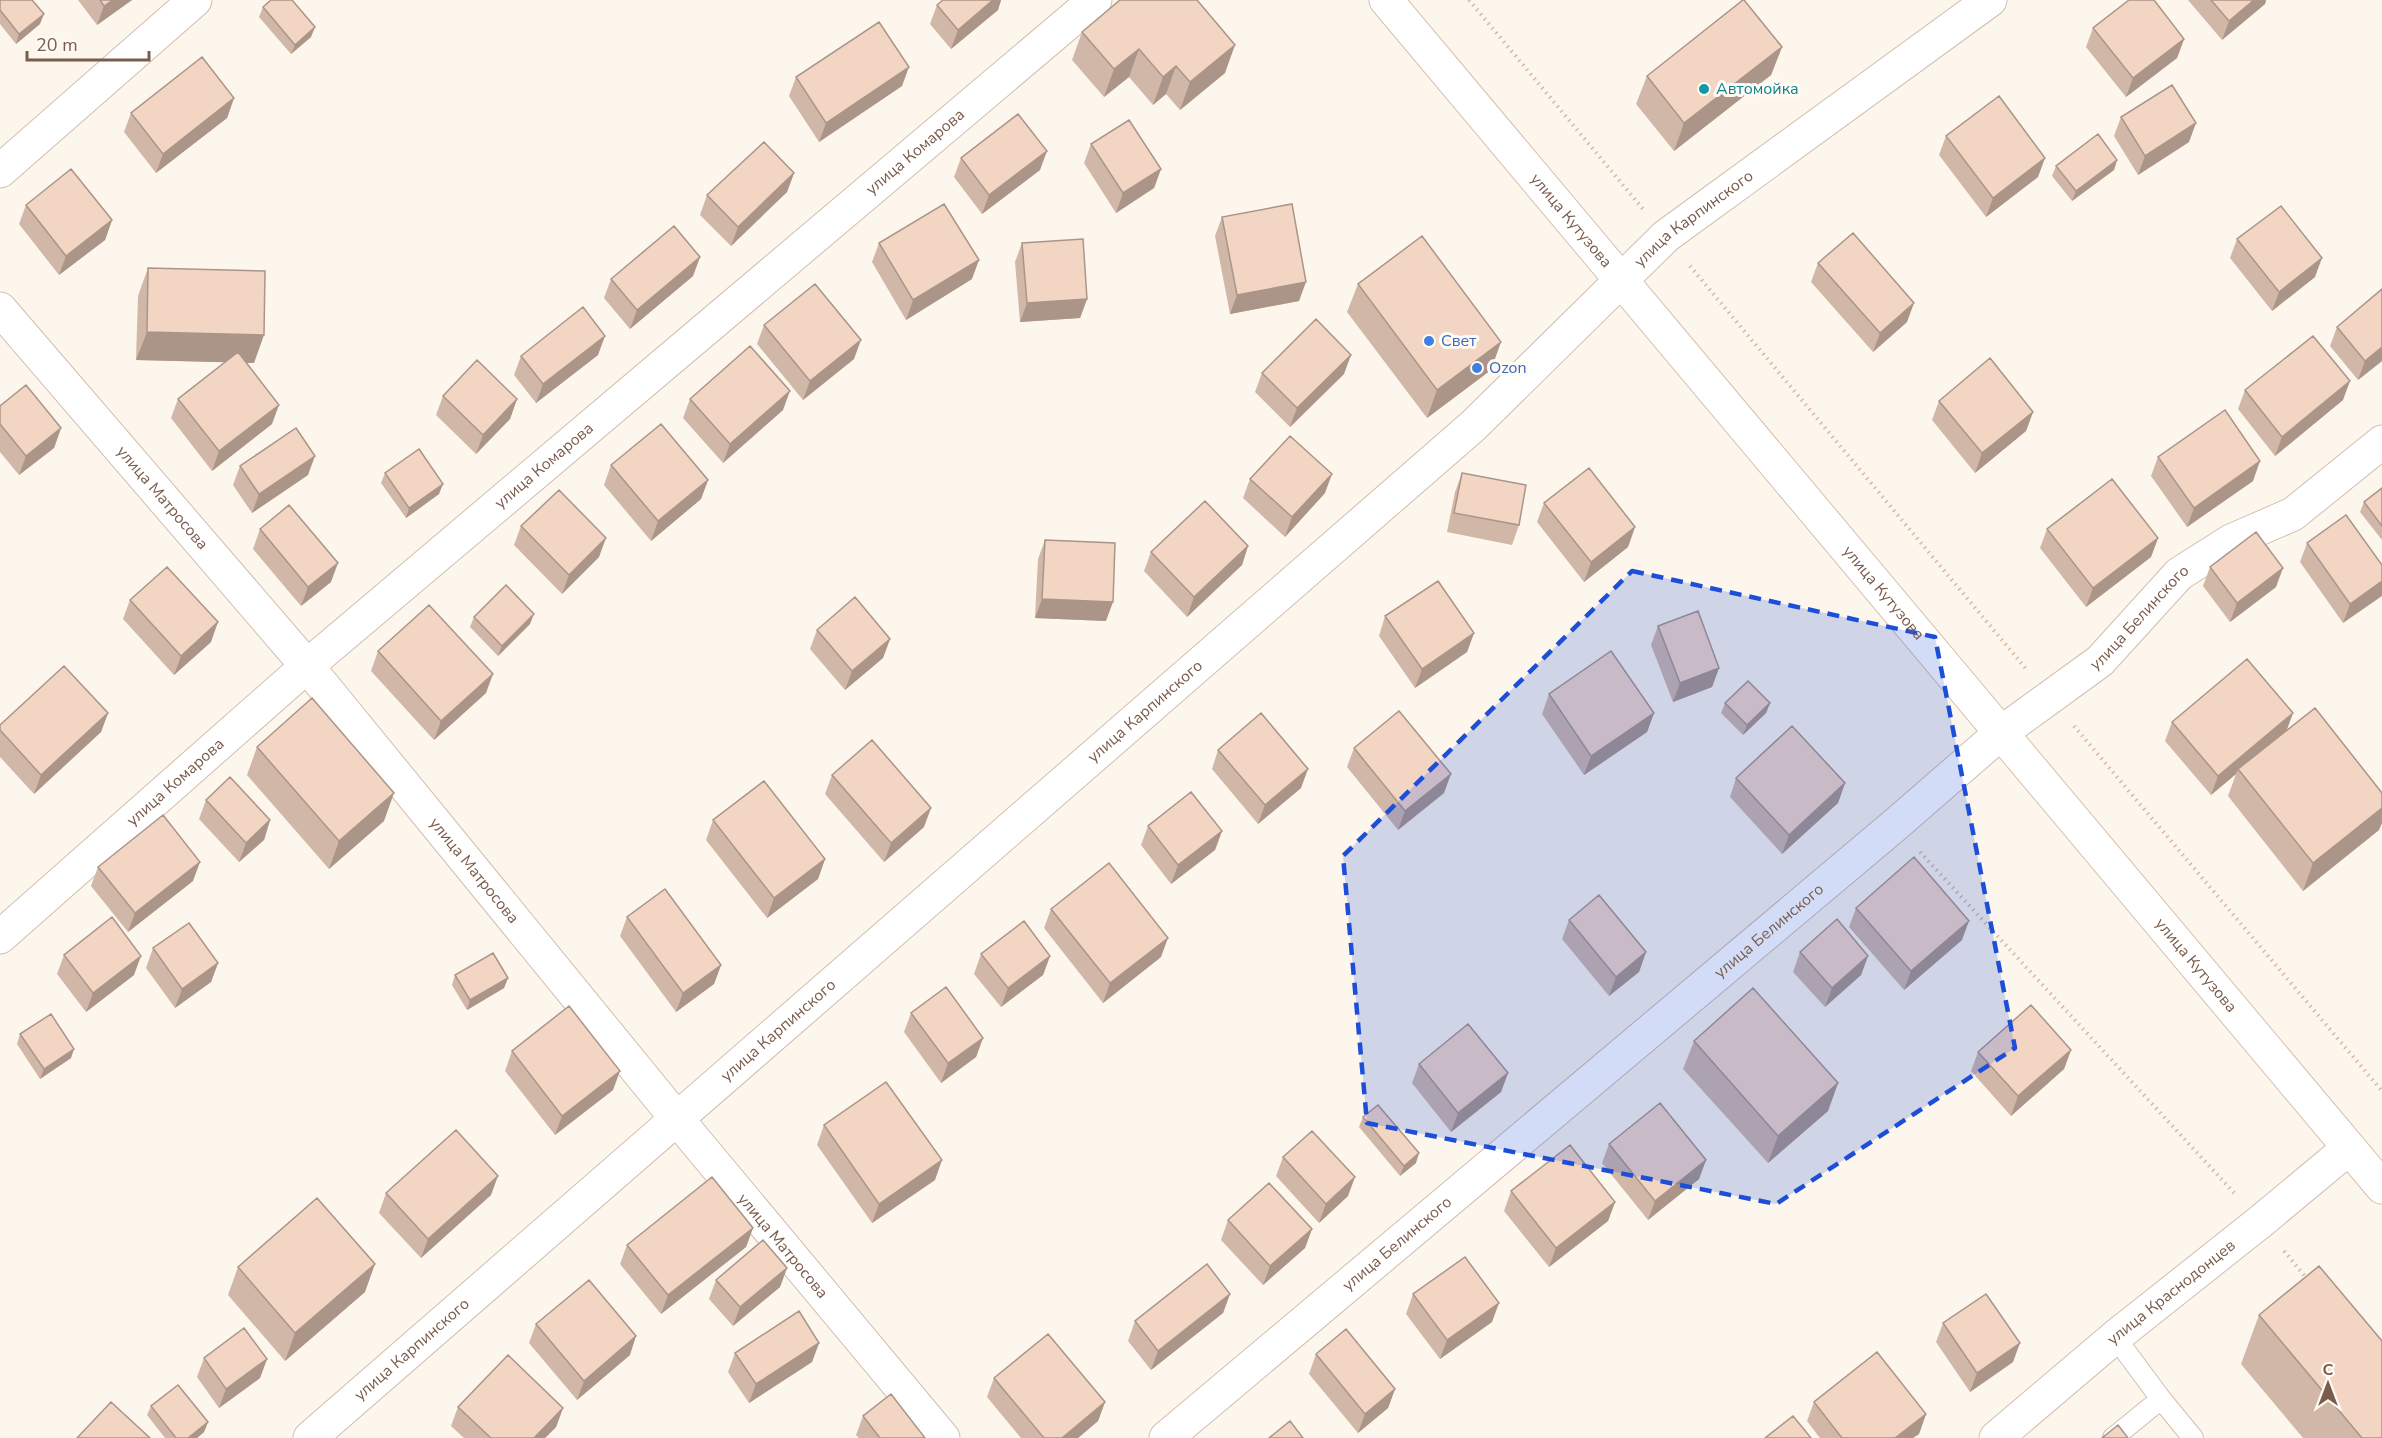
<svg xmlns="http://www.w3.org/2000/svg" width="2382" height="1438" font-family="'Nunito Sans',sans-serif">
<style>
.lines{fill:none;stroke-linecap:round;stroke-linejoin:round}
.lane-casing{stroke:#d1beb0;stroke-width:22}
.street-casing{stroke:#d1beb0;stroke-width:35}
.secondary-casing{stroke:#d6c0b0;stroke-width:35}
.path{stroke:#d9b8a5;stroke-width:4;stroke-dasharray:1.5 4.5;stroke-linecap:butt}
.lane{stroke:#fff;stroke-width:20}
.street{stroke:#fff;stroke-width:33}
.secondary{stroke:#fff;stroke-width:33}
.wall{fill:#d1b7a8}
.shaded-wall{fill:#aa9588}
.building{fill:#f3d5c3;stroke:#aa9588;stroke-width:1.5}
.marked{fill:#1d4ed8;fill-opacity:0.2;stroke:#1d4ed8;stroke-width:4.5;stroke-dasharray:12 8;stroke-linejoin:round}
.culture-dot{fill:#0f9aa8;stroke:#fffaf3;stroke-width:2}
.shop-dot{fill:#3f7fe0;stroke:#fffaf3;stroke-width:2}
.labels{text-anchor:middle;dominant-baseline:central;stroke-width:6;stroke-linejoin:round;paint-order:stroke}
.culture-label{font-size:16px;fill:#0d838f;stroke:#fffaf3;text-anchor:start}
.street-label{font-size:16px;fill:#7a5c4d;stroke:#fffaf3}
.shop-label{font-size:16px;fill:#366cbe;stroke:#fffaf3;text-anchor:start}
</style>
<rect width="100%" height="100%" fill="#fdf6ec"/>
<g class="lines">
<defs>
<path id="lane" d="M2115 1337 2161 1399 2193 1438
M2113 1438 2161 1399"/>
<g id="street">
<path d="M0 171 195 0"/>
<path id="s1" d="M0 309 307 666 677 1119 943 1438"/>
<path id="s2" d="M0 937 307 666 1095 0"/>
<path id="s3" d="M310 1438 1473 426 1666 236 1990 0"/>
<path id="s4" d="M1166 1438 1895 825 2002 732 2100 661 2179 574 2231 541 2293 514 2382 442"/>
<path id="s5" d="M1996 1438 2115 1337 2260 1222 2349 1148"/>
</g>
<g id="secondary">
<path id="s6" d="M1386 0 2382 1187"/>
</g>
</defs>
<!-- lane casing -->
<use href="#lane" class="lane-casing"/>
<!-- street casing -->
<use href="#street" class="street-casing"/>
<!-- secondary casing -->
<use href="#secondary" class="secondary-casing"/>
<!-- path -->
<path class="path" d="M1469 0 1643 209
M1690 266 2027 670
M2074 726 2382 1091
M1920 852 2236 1195
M2284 1251 2308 1280"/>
<!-- lane -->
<use href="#lane" class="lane"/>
<!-- street -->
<use href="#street" class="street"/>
<!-- secondary -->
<use href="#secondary" class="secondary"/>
</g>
<!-- wall -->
<path class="wall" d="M0 0 40 24 16 44 0 24Z
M78 0H132L97 25Z
M943 0H1001L998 10 951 49 930 24 937 5Z
M2188 0H2266L2265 4 2222 40Z
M263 7 311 37 291 54 259 17Z
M2093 28 2184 39 2177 58 2126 97 2086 47Z
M1082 32 1225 73 1180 110 1166 94 1153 105 1129 77 1104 97 1072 60Z
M1782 47 1771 75 1674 151 1636 104 1647 76Z
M796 77 902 86 819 142 789 96Z
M234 98 227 118 156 173 124 132 131 113Z
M2121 117 2189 142 2138 175 2114 136Z
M1946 136 2038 177 1986 217 1939 155Z
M1091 144 1161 169 1154 188 1116 213 1084 163Z
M961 158 1040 170 982 214 954 177Z
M2117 160 2114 170 2072 201 2052 176 2056 166Z
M794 173 787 192 731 246 700 215 707 195Z
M26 205 112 220 105 240 59 275 19 224Z
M1222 217 1299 301 1230 314 1215 236Z
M2237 239 2315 277 2272 311 2230 258Z
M879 243 972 279 906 320 872 262Z
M1022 243 1087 299 1080 318 1020 322 1015 262Z
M700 257 693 276 630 329 604 298 611 279Z
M1818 263 1907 322 1873 352 1811 282Z
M148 268 254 363H246L272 424 212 471 171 418 178 399 225 362 136 360 138 296Z
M1358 284 1491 370 1427 418 1347 312Z
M764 325 854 359 803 400 757 344Z
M2337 327 2382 361 2358 380 2330 346Z
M598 355 536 403 514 375 521 356Z
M1262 373 1344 374 1290 427 1255 392Z
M2245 390 2343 400 2275 456 2238 409Z
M443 396 517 399 510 419 476 454 436 415Z
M690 399 783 410 723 463 683 418Z
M1939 401 2033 412 2026 431 1975 473 1932 420Z
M0 406 61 428 54 448 19 475 0 452Z
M2158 457 2253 481 2187 527 2151 476Z
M611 465 708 480 701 499 651 541 604 485Z
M240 466 308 475 252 513 233 485Z
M385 473 439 494 406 518 381 483Z
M1462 473 1519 525 1512 545 1447 532 1455 492Z
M1250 479 1325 493 1285 537 1243 498Z
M2382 488V540L2360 512 2364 502Z
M1544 503 1635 527 1628 547 1584 582 1537 522Z
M521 526 599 557 562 594 514 545Z
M260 529 331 582 301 606 253 549Z
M2047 529 2158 538 2151 557 2086 607 2040 548Z
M1045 540 1106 621 1035 618 1038 559Z
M2307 543 2382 565 2343 623 2300 562Z
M1248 546 1242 565 1187 617 1144 571 1151 552Z
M2210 567 2276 587 2230 622 2203 586Z
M130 600 211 642 174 675 123 619Z
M1385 616 1474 633 1467 652 1415 688 1379 636Z
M474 617 530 624 498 656 470 627Z
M1658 626 1719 668 1712 687 1673 702 1651 645Z
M817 630 890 639 883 658 845 690 810 649Z
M378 651 486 693 434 740 371 671Z
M1549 694 1654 713 1647 732 1584 775 1542 714Z
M1725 703H1770L1766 713 1743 735 1721 713Z
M108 713 101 732 34 794 0 757V725Z
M2293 713 2286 731 2379 830 2303 891 2228 796 2236 774 2211 795 2165 741 2172 722Z
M257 747 384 821 329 869 247 775Z
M1354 748 1444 793 1398 830 1347 767Z
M1218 750 1301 788 1258 824 1212 769Z
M832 775 924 827 884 862 825 794Z
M1736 778 1845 783 1838 803 1782 854 1730 797Z
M206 800 270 820 264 840 239 862 199 819Z
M713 820 825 859 818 879 767 918 706 840Z
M1148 826 1222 831 1215 850 1171 884 1141 845Z
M98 867 193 881 128 932 91 886Z
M1856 908 1962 940 1904 990 1849 927Z
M1051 909 1161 957 1103 1003 1044 928Z
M627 917 721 965 714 984 676 1012 620 936Z
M1569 920 1646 952 1639 972 1609 996 1562 939Z
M153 948 218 963 211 982 175 1008 146 968Z
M1800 952 1868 956 1861 975 1825 1007 1793 972Z
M981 954 1050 956 1043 975 1001 1007 974 974Z
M64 955 134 975 86 1012 57 974Z
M455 975 508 978 504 988 467 1010 452 985Z
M911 1013 983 1038 976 1057 941 1083 904 1032Z
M20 1034 71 1058 40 1079 17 1044Z
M1694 1041 1838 1083 1828 1111 1768 1163 1683 1069Z
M2071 1050 2064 1069 2011 1116 1971 1071 1978 1052Z
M512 1051 613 1090 555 1135 505 1071Z
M1419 1064 1508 1073 1501 1092 1451 1132 1412 1083Z
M1363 1117 1416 1163 1400 1176 1359 1127Z
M824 1125 935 1180 872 1223 817 1145Z
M1609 1144 1706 1160 1699 1179 1648 1220 1602 1163Z
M1283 1157 1348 1196 1319 1223 1276 1176Z
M1511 1191 1615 1202 1608 1221 1549 1267 1504 1211Z
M386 1193 491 1195 421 1258 379 1213Z
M1228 1220 1312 1229 1305 1248 1263 1285 1221 1240Z
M753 1228 746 1247 661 1314 620 1264 627 1245Z
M238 1267 365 1292 285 1361 228 1295Z
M787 1268 780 1287 733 1326 709 1299 716 1280Z
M1230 1294 1223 1313 1151 1370 1128 1341 1135 1321Z
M1413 1294 1492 1322 1440 1359 1406 1314Z
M2259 1315 2382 1438H2303L2241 1364Z
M1943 1323 2013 1362 1970 1392 1936 1342Z
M536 1324 630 1355 577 1400 529 1343Z
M819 1343 812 1362 749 1403 728 1372 735 1353Z
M1316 1354 1395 1389 1388 1408 1358 1433 1309 1374Z
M204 1358 267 1359 260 1378 219 1408 197 1377Z
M994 1378 1105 1402 1098 1421 1078 1438H1021L987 1397Z
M1814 1402 1926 1414 1919 1434 1913 1438H1820L1807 1421Z
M151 1406 208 1422 204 1432 197 1438H165L147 1415Z
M458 1407 563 1408 556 1427 545 1438H464L451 1426Z
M863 1416 925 1438H859L856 1435Z"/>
<!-- shaded-wall -->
<path class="shaded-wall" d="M113 0H132L97 25 104 6Z
M993 0H1001L998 10 951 49 958 30Z
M2254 0H2266L2265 4 2222 40 2229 21Z
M44 14 40 24 16 44 19 34Z
M315 27 311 37 291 54 295 45Z
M2184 39 2177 58 2126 97 2133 78Z
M1235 45 1225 73 1180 110 1190 82Z
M1782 47 1771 75 1674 151 1684 123Z
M1139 49 1129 77 1104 97 1114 69Z
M1176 66 1166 94 1153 105 1163 77Z
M909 67 902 86 819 142 826 123Z
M234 98 227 118 156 173 163 154Z
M2196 123 2189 142 2138 175 2145 156Z
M1047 151 1040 170 982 214 989 195Z
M2045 158 2038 177 1986 217 1993 198Z
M2117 160 2114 170 2072 201 2076 191Z
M1161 169 1154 188 1116 213 1123 193Z
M794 173 787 192 731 246 738 227Z
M112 220 105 240 59 275 66 256Z
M700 257 693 276 630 329 637 310Z
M2322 258 2315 277 2272 311 2279 292Z
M979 260 972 279 906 320 913 300Z
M1306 282 1299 301 1230 314 1237 295Z
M1087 299 1080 318 1020 322 1027 303Z
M1914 303 1907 322 1873 352 1880 333Z
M147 332 264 335 254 363 136 360Z
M605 336 598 355 536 403 543 384Z
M861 340 854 359 803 400 810 381Z
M1501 342 1491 370 1427 418 1437 390Z
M2382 347V361L2358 380 2365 361Z
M1351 355 1344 374 1290 427 1297 408Z
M2350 381 2343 400 2275 456 2282 437Z
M790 391 783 410 723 463 730 444Z
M517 399 510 419 476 454 483 435Z
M279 405 272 424 212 471 219 451Z
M2033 412 2026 431 1975 473 1982 453Z
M61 428 54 448 19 475 26 456Z
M315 456 308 475 252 513 259 494Z
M2260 461 2253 481 2187 527 2194 508Z
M1332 474 1325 493 1285 537 1292 517Z
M708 480 701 499 651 541 658 521Z
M443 484 439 494 406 518 409 508Z
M1635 527 1628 547 1584 582 1591 562Z
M606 538 599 557 562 594 569 575Z
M2158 538 2151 557 2086 607 2093 588Z
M1248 546 1242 565 1187 617 1194 597Z
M338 563 331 582 301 606 308 587Z
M2283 568 2276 587 2230 622 2237 603Z
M2382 581V596L2343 623 2350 604Z
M1042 599 1113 602 1106 621 1035 618Z
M534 614 530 624 498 656 502 646Z
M218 622 211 642 174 675 181 656Z
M1474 633 1467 652 1415 688 1422 669Z
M890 639 883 658 845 690 852 671Z
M1719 668 1712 687 1673 702 1680 683Z
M493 674 486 693 434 740 441 721Z
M1770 703 1766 713 1743 735 1747 725Z
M108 713 101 732 34 794 41 775Z
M1654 713 1647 732 1584 775 1591 756Z
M2293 713 2286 732 2238 769 2236 774 2211 795 2218 776Z
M1308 769 1301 788 1258 824 1265 805Z
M1451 774 1444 793 1398 830 1405 811Z
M1845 783 1838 803 1782 854 1789 835Z
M394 793 384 821 329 869 339 841Z
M931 808 924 827 884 862 891 843Z
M2382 808V823L2379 830 2303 891 2313 863Z
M270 820 264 840 239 862 246 843Z
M1222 831 1215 850 1171 884 1178 865Z
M825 859 818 879 767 918 774 898Z
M200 862 193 881 128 932 135 913Z
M1969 921 1962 940 1904 990 1911 971Z
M1168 938 1161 957 1103 1003 1110 983Z
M1646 952 1639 972 1609 996 1616 977Z
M141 956 134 975 86 1012 93 993Z
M1050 956 1043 975 1001 1007 1008 988Z
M1868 956 1861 975 1825 1007 1832 988Z
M218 963 211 982 175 1008 182 989Z
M721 965 714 984 676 1012 683 993Z
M508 978 504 988 467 1010 470 1000Z
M983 1038 976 1057 941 1083 948 1063Z
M74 1049 71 1058 40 1079 44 1069Z
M2071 1050 2064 1069 2011 1116 2018 1096Z
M620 1071 613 1090 555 1135 562 1116Z
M1508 1073 1501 1092 1451 1132 1458 1113Z
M1838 1083 1828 1111 1768 1163 1778 1136Z
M1419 1153 1416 1163 1400 1176 1404 1166Z
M942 1160 935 1180 872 1223 879 1204Z
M1706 1160 1699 1179 1648 1220 1655 1201Z
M498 1176 491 1195 421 1258 428 1239Z
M1355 1177 1348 1196 1319 1223 1326 1204Z
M1615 1202 1608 1221 1549 1267 1556 1248Z
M753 1228 746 1247 661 1314 668 1295Z
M1312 1229 1305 1248 1263 1285 1270 1266Z
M375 1264 365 1292 285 1361 295 1333Z
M787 1268 780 1287 733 1326 740 1307Z
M1230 1294 1223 1313 1151 1370 1158 1351Z
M1499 1303 1492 1322 1440 1359 1447 1340Z
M636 1336 630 1355 577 1400 584 1381Z
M819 1343 812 1362 749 1403 756 1384Z
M2020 1343 2013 1362 1970 1392 1977 1373Z
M267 1359 260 1378 219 1408 226 1389Z
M1395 1389 1388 1408 1358 1433 1365 1414Z
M1105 1402 1098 1421 1078 1438H1062Z
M563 1408 556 1427 545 1438H534Z
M1926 1414 1919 1434 1913 1438H1895Z
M208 1422 204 1432 197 1438H188Z"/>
<!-- building -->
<path class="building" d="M0 0H32L44 14 19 34 0 10Z
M100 0H113L104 6Z
M271 0H292L315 27 295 45 263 7Z
M943 0H993L958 30 937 5Z
M1120 0H1197L1235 45 1190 82 1176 66 1163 77 1139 49 1114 69 1082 32Z
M1743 0H1744L1782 47 1684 123 1647 76Z
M2129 0H2154L2184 39 2133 78 2093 28Z
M2211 0H2254L2229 21Z
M879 22 909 67 826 123 796 77Z
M202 57 234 98 163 154 131 113Z
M2172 85 2196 123 2145 156 2121 117Z
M1999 96 2045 158 1993 198 1946 136Z
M1018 114 1047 151 989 195 961 158Z
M1129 120 1161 169 1123 193 1091 144Z
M2098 134 2117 160 2076 191 2056 166Z
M764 142 794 173 738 227 707 195Z
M71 169 112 220 66 256 26 205Z
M944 204 979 260 913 300 879 243Z
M1292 204 1306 282 1237 295 1222 217Z
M2281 206 2322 258 2279 292 2237 239Z
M674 226 700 257 637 310 611 279Z
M1853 233 1914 303 1880 333 1818 263Z
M1422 236 1501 342 1437 390 1358 284Z
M1083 239 1087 299 1027 303 1022 243Z
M148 268 265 271 264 335 147 332Z
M815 284 861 340 810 381 764 325Z
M2382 289V347L2365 361 2337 327Z
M583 307 605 336 543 384 521 356Z
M1316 319 1351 355 1297 408 1262 373Z
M2313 336 2350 381 2282 437 2245 390Z
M750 346 790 391 730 444 690 399Z
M238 352 279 405 219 451 178 399Z
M1990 358 2033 412 1982 453 1939 401Z
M477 360 517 399 483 435 443 396Z
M26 385 61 428 26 456 0 424V406Z
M2225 410 2260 461 2194 508 2158 457Z
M661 424 708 480 658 521 611 465Z
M296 428 315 456 259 494 240 466Z
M1290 436 1332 474 1292 517 1250 479Z
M419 449 443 484 409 508 385 473Z
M1589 468 1635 527 1591 562 1544 503Z
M1462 473 1526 485 1519 525 1454 513Z
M2112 479 2158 538 2093 588 2047 529Z
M2382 488V526L2364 502Z
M559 490 606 538 569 575 521 526Z
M1205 501 1248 546 1194 597 1151 552Z
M289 505 338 563 308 587 260 529Z
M2346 515 2382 565V581L2350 604 2307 543Z
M2256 532 2283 568 2237 603 2210 567Z
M1045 540 1115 543 1113 602 1042 599Z
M167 567 218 622 181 656 130 600Z
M1438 581 1474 633 1422 669 1385 616Z
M506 585 534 614 502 646 474 617Z
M855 597 890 639 852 671 817 630Z
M429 605 493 674 441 721 378 651Z
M1698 611 1719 668 1680 683 1658 626Z
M1611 651 1654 713 1591 756 1549 694Z
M2247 659 2293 713 2218 776 2172 722Z
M64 666 108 713 41 775 0 730V725Z
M1748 681 1770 703 1747 725 1725 703Z
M312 698 394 793 339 841 257 747Z
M2315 708 2382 793V808L2313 863 2238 769Z
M1399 711 1451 774 1405 811 1354 748Z
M1261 713 1308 769 1265 805 1218 750Z
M1792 726 1845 783 1789 835 1736 778Z
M872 740 931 808 891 843 832 775Z
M230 777 270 820 246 843 206 800Z
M764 781 825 859 774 898 713 820Z
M1191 792 1222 831 1178 865 1148 826Z
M163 815 200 862 135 913 98 867Z
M1914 857 1969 921 1911 971 1856 908Z
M1109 863 1168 938 1110 983 1051 909Z
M665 889 721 965 683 993 627 917Z
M1599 895 1646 952 1616 977 1569 920Z
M112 917 141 956 93 993 64 955Z
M1837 919 1868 956 1832 988 1800 952Z
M1024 921 1050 956 1008 988 981 954Z
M189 923 218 963 182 989 153 948Z
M493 953 508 978 470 1000 455 975Z
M946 987 983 1038 948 1063 911 1013Z
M1753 988 1838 1083 1778 1136 1694 1041Z
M2031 1005 2071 1050 2018 1096 1978 1052Z
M569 1006 620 1071 562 1116 512 1051Z
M51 1014 74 1049 44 1069 20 1034Z
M1468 1024 1508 1073 1458 1113 1419 1064Z
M886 1082 942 1160 879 1204 824 1125Z
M1660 1103 1706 1160 1655 1201 1609 1144Z
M1378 1105 1419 1153 1404 1166 1363 1117Z
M456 1130 498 1176 428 1239 386 1193Z
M1312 1131 1355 1177 1326 1204 1283 1157Z
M1570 1145 1615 1202 1556 1248 1511 1191Z
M712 1177 753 1228 668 1295 627 1245Z
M1269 1183 1312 1229 1270 1266 1228 1220Z
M317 1198 375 1264 295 1333 238 1267Z
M763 1240 787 1268 740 1307 716 1280Z
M1465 1257 1499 1303 1447 1340 1413 1294Z
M1207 1264 1230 1294 1158 1351 1135 1321Z
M2319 1266 2382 1341V1438H2362L2259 1315Z
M589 1280 636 1336 584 1381 536 1324Z
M1986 1294 2020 1343 1977 1373 1943 1323Z
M799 1311 819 1343 756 1384 735 1353Z
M244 1328 267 1359 226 1389 204 1358Z
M1346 1329 1395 1389 1365 1414 1316 1354Z
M1048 1334 1105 1402 1062 1438H1044L994 1378Z
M1877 1352 1926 1414 1895 1438H1842L1814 1402Z
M508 1355 563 1408 534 1438H491L458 1407Z
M178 1385 208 1422 188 1438H176L151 1406Z
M891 1394 925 1438H880L863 1416Z
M111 1402 150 1438H77Z
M1793 1416 1811 1438H1765Z
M1290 1421 1303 1438H1269Z
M2118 1425 2128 1438H2102Z"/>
<!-- marked area -->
<path class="marked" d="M1632 571 1935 637 2015 1048 1776 1204 1367 1123 1343 856Z"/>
<!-- markers -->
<circle class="culture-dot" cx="1704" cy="89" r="6"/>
<g class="shop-dot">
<circle cx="1429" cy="341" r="6"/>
<circle cx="1477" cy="368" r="6"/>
</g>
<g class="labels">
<!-- culture labels -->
<g class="culture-label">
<text x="1716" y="89">Автомойка</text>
</g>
<!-- street labels -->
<g class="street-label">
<text stroke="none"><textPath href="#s2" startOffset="1206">улица Комарова</textPath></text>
<text stroke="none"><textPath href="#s6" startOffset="288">улица Кутузова</textPath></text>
<text stroke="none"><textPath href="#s3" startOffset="1845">улица Карпинского</textPath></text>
<text stroke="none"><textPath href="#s2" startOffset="720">улица Комарова</textPath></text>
<text stroke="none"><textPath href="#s1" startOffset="249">улица Матросова</textPath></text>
<text stroke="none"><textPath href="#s6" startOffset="774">улица Кутузова</textPath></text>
<text stroke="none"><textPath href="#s4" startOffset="1274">улица Белинского</textPath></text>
<text stroke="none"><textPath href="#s3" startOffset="1107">улица Карпинского</textPath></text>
<text stroke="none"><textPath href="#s2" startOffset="234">улица Комарова</textPath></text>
<text stroke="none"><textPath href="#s1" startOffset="735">улица Матросова</textPath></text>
<text stroke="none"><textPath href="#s4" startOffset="788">улица Белинского</textPath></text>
<text stroke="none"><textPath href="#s6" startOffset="1260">улица Кутузова</textPath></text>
<text stroke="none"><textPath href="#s3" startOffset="621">улица Карпинского</textPath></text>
<text stroke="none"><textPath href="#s4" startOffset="302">улица Белинского</textPath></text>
<text stroke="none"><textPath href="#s1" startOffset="1221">улица Матросова</textPath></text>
<text stroke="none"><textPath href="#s5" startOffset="228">улица Краснодонцев</textPath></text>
<text stroke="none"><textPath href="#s3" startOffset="135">улица Карпинского</textPath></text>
</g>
<!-- shop labels -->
<g class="shop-label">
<text x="1441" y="341">Свет</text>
<text x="1489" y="368">Ozon</text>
</g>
</g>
<!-- north arrow -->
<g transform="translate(2328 1384)" stroke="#fffaf3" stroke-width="4.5" paint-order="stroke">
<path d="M0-4.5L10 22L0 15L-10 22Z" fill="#7a5c4d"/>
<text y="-9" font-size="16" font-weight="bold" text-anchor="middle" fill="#7a5c4d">С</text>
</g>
<!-- scale -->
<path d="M27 51v9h122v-9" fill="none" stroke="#7a5c4d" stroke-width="3"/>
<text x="36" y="51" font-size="18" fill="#7a5c4d" stroke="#fffaf3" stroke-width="4.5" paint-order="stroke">20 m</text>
</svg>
